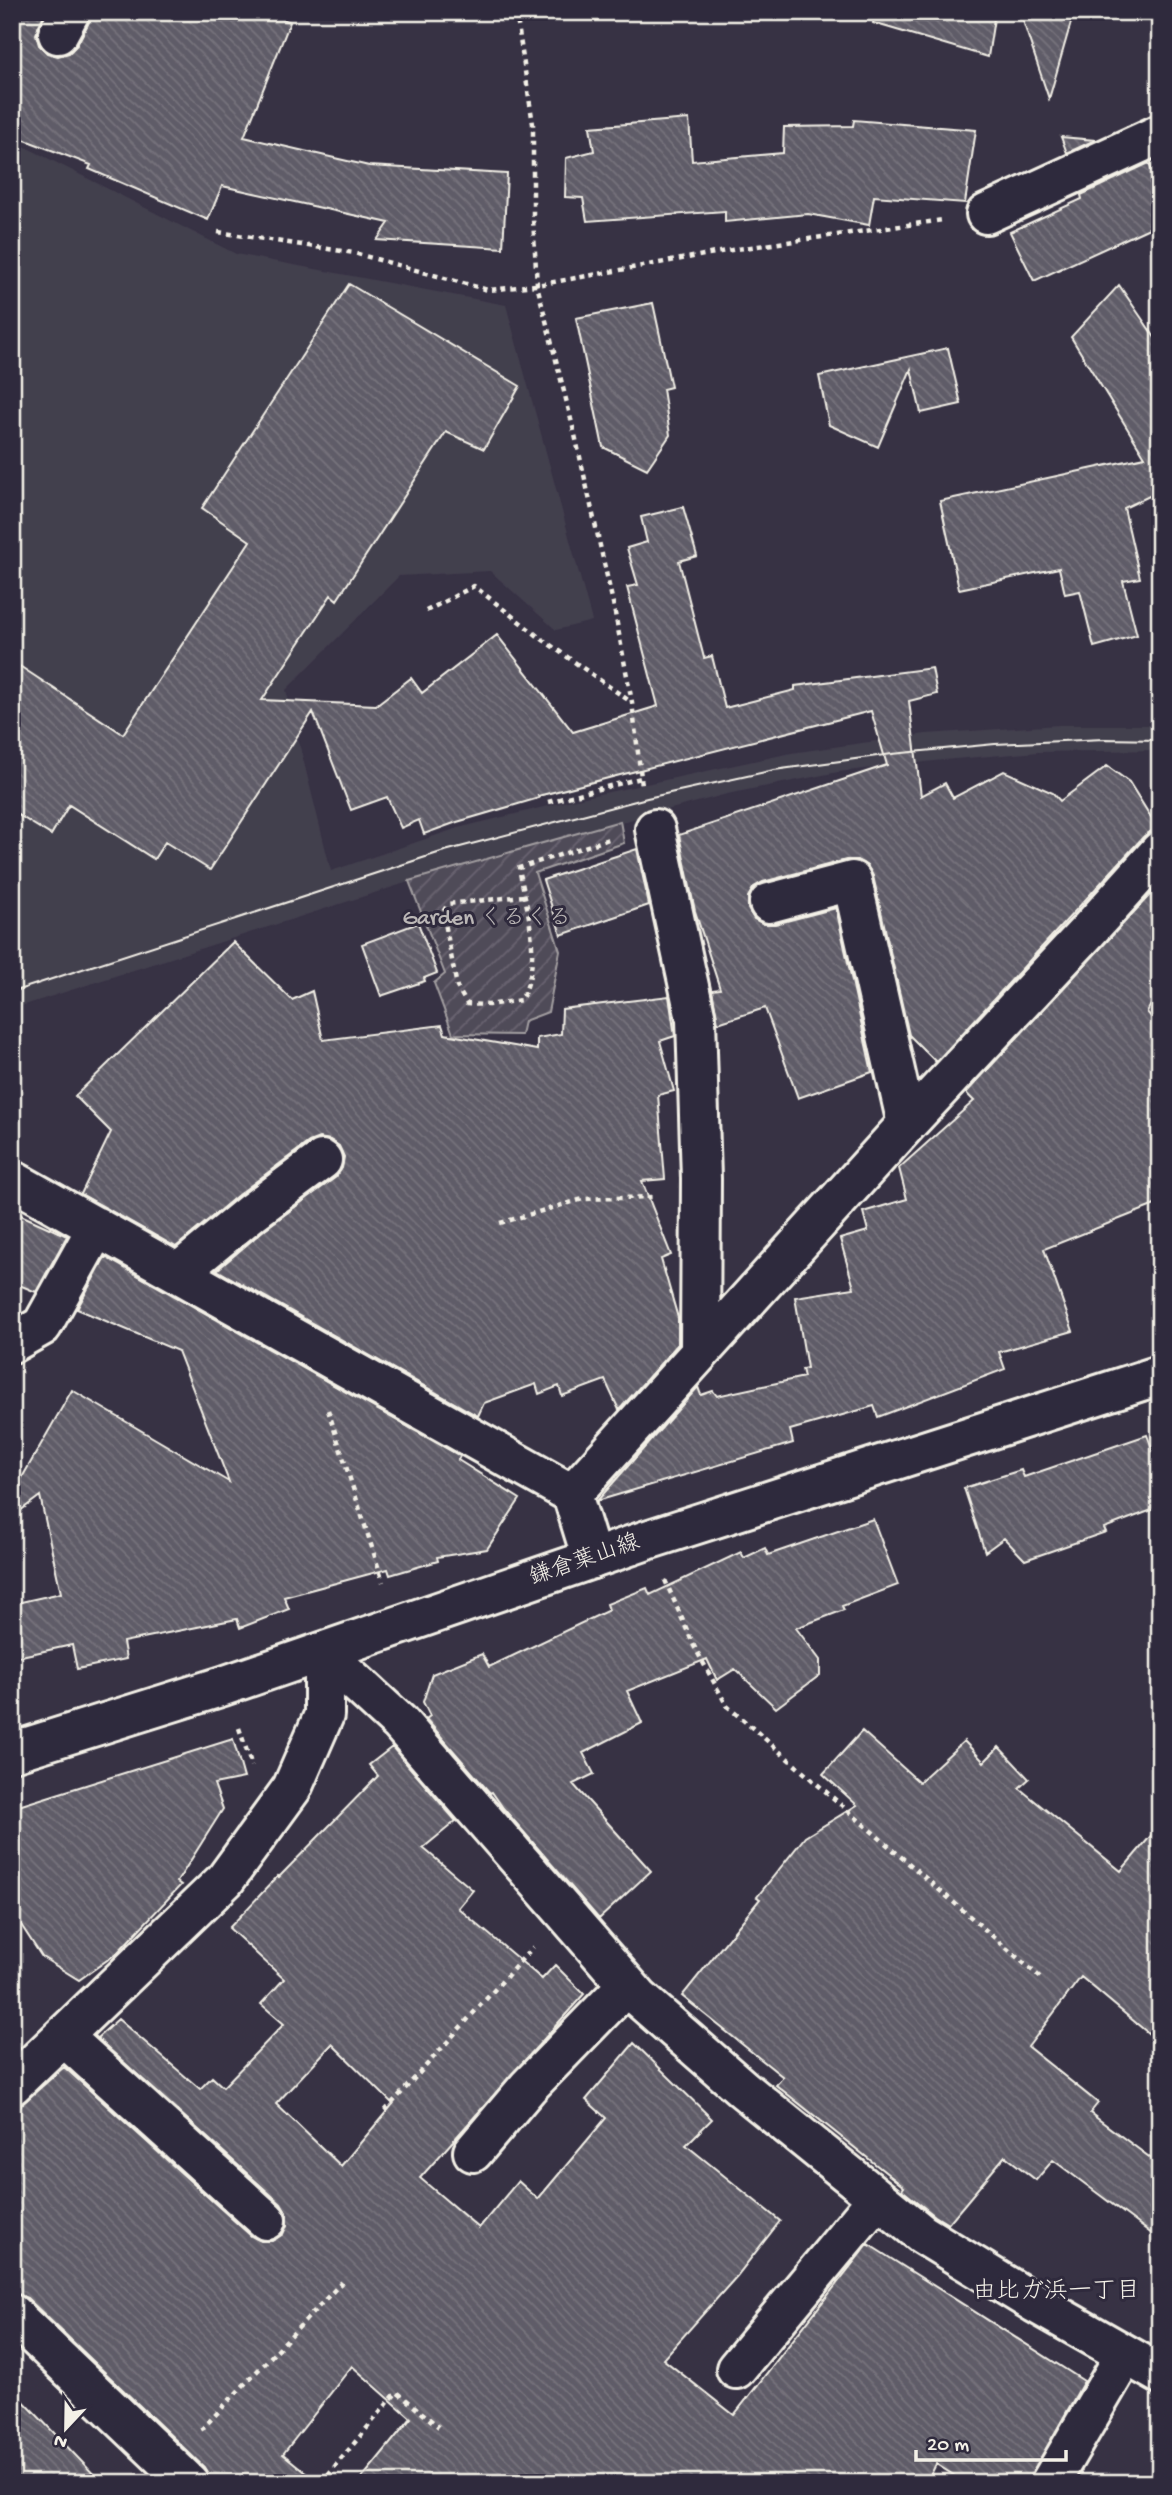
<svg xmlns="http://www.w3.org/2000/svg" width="1172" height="2495" font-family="'Gochi Hand','Klee One',sans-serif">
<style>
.built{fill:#433f4e}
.garden{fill:url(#garden-furrows);stroke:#a29ea0;stroke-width:2}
.building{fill:url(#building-back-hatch);stroke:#f4f1e8;stroke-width:2;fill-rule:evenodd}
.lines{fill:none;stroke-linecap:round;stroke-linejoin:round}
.minor-casing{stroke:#f4f1e8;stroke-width:44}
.major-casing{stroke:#f4f1e8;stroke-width:44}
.path{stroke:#f4f1e8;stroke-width:4.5;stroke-dasharray:5 5;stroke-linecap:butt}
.minor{stroke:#2f2a3d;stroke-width:38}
.major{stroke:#2f2a3d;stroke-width:38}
.tram{stroke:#f4f1e8;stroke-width:2}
.labels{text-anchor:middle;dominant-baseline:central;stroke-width:6;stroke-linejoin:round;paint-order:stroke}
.park-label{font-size:23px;fill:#bbb7b6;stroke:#2f2a3d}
.street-label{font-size:23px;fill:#f4f1e8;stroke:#2f2a3d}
.neighbourhood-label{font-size:24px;fill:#f4f1e8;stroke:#2f2a3d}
</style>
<defs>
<pattern id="garden-furrows" width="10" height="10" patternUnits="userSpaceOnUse" patternTransform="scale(1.75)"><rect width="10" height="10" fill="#504b59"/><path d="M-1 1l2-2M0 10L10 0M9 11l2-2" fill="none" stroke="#6a6571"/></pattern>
<pattern id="building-back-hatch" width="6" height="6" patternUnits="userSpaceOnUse" patternTransform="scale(1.75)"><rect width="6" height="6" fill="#5f5c67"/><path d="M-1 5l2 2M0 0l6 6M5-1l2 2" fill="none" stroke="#77747d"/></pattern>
</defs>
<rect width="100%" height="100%" fill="#373244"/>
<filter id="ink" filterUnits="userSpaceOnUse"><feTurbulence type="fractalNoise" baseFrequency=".0143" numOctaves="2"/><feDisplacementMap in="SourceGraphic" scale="14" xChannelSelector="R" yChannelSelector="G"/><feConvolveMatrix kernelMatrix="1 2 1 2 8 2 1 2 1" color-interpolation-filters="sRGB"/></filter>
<g filter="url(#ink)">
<!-- built -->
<path class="built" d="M12 140 236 254 506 305 592 621 556 630 490 571 399 576 286 690 331 871 458 828 576 799 791 753 926 734 1059 725H1160V750L1039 752 943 760 838 772 727 794 468 863 12 1009Z"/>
<!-- garden -->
<path class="garden" d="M620 821 624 843 535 873 560 951 548 1012 524 1021 521 1035 453 1034 434 983 445 974 409 881Z"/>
<!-- building -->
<path class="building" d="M12 12H45L36 34 39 45 47 53 58 56 69 53 77 45 89 22 92 12H266L290 22 244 137 369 166 507 174 503 248 377 240 389 223 222 186 208 220 89 169 91 165 12 135Z
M875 12H995L988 57 873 23Z
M1020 12H1074L1049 99Z
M689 119 692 161 783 153 784 127 853 126 854 120 976 130 965 203 874 196 869 225 808 214 725 222V211L587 221 583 198 565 197 566 158 594 151 590 127Z
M1061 137 1095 140 1067 153Z
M1149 163 1160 195V223L1034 281 1010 232 1082 199 1081 195Z
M349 284 520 386 484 449 446 432 337 600 331 595 262 700 376 705 411 678 422 693 497 635 573 732 658 706 627 587 638 585 627 548 647 542 641 517 683 507 697 556 679 561 704 658 712 656 725 708 795 690V686L932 668 937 694 909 701 921 796 945 783 953 798 1004 771 1053 793 1060 801 1107 766 1129 782 1159 830H1153L1144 836 936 1062 909 1035 873 876 867 866 857 860H846L763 882 754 887 748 897V909L754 919 764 924H775L836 908 872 1072 798 1098 765 1008 718 1023 712 990 720 989 695 911 679 835 887 765 871 711 538 796 539 798 457 822 424 834 419 820 401 828 387 797 351 810 313 712 210 870 165 842 154 859 69 805 51 835 12 811V661L123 734 250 541 202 508Z
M1119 285 1160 345V491L1124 508 1140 578 1123 581 1137 635 1094 647 1080 591 1065 594 1059 568 959 589 940 501 1145 457 1071 337Z
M653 303 671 387 663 389 670 435 647 469 603 447 576 318Z
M948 348 961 404 921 413 911 369 878 447 829 425 819 376Z
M637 849 649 905 561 935 543 880Z
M1160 884V987L1147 1012 1160 1027V1203L1044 1249 1073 1331 999 1352 1005 1369 878 1417 874 1406 790 1430 793 1443 597 1501 698 1387 701 1395 713 1391 717 1396 804 1377 802 1369 807 1368 795 1297 854 1288 840 1239 868 1231 863 1212 907 1199 899 1168 974 1101 966 1093Z
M418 923 437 973 424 978 425 981 381 996 362 944Z
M233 942 292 1000 312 991 323 1040 442 1025 445 1034 537 1050V1038L561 1034 562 1009 669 996 675 1036 660 1041 674 1091 658 1095 665 1179 642 1181 671 1255 661 1259 678 1318V1344L619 1410 605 1380 562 1396 559 1386 539 1394 536 1384 484 1403 478 1416 217 1270 265 1229 336 1177 342 1168 344 1157 339 1146 330 1140 319 1138 309 1142 238 1195 176 1247 81 1194 111 1132 75 1096Z
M12 1211 67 1236 36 1292 12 1282Z
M105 1257 460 1456 458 1460 520 1499 487 1549 437 1557 438 1561 390 1575 388 1569 284 1597 289 1609 240 1628 237 1619 123 1642 126 1659 77 1669 72 1645 12 1658V1604L61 1593 40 1496 12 1517V1495L72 1390 229 1482 178 1351 77 1309Z
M1147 1435 1160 1468V1507L1104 1528 1106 1532 1025 1560 1004 1538 985 1552 964 1488 1021 1470 1024 1477Z
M873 1519 898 1585 842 1606 844 1610 796 1628 820 1660V1675L776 1708 735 1669 717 1680 707 1659 627 1691 642 1723 583 1753 594 1774 573 1784 651 1871 599 1919 503 1808 492 1792 490 1793 426 1719 430 1716 423 1702 432 1674 482 1654 489 1667 609 1610 607 1604 647 1588 650 1595 741 1552 744 1558 765 1548 768 1555Z
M862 1731 919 1782 964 1741 984 1762 999 1747 1029 1779 1019 1788 1121 1871 1160 1825V2043L1081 1977 1028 2047 1098 2103 1090 2113 1160 2165V2240L1053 2160 1036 2180 1005 2156 948 2224 935 2216 902 2190 904 2187 776 2085 783 2077 682 1996 760 1899 757 1897 805 1837 857 1805 823 1774Z
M233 1739 244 1778 214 1784 223 1809 177 1882 181 1885 117 1953 79 1980 42 1957 12 1911V1808Z
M392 1747 456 1821 423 1848 473 1890 458 1908 542 1979 555 1965 584 1994 420 2178 479 2228 518 2181 538 2199 606 2118 586 2100 634 2043 712 2119 686 2145 780 2221 737 2276 663 2359 734 2415 868 2244 1084 2381 1027 2483H966L936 2464 927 2483H358L411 2418 352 2366 283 2454 319 2483H213L204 2467 27 2298 12 2293V2113L64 2067 251 2236 261 2241H272L283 2234 287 2225V2214L281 2204 97 2038 118 2019 200 2089 212 2077 223 2087 284 2024 261 2004 284 1979 229 1928 278 1876 279 1877 378 1776 369 1765ZM332 2044 393 2104 341 2166 276 2104Z
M12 2389 102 2483H12Z"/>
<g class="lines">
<defs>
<path id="minor" d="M58 34 70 12
M986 214 1160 134
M655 829 696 1019 701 1179 700 1352
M769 903 852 881 907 1124
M12 1180 572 1494 592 1559
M178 1273 252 1212 322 1160
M12 1343 42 1326 97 1227
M572 1494 907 1124 1087 932 1160 851
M324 1653 400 1723 639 1998 743 2089 922 2234 1035 2303 1160 2374
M64 2037 266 2220
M12 2085 225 1880 292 1788 324 1715V1653
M473 2152 528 2087 627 1985
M12 2314 189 2483
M736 2369 877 2199
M1050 2483 1125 2355"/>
<path id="major" d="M12 1752 223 1686 647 1540 1160 1375"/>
</defs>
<!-- minor casing -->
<use href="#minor" class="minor-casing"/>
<!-- major casing -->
<use href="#major" class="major-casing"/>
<!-- path -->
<path class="path" d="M516 12 533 124V219L537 285 575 435 613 603 632 702 642 786
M218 232 354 253 488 290 537 285 737 249 943 220
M426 611 474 586 539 637 631 702
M548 802 641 778
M524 896 448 904 443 912 457 987 467 1004 488 1005 521 1000C543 960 527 910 519 868L612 838
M500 1223 583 1199 655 1197
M328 1410 383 1582
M665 1580 694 1646 727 1706 1041 1978
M239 1728 252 1766
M385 2111 533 1947
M201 2430 342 2282
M321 2483 397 2392 439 2427"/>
<!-- minor -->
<use href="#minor" class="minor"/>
<!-- major -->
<use href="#major" class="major"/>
<!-- tram -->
<path class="tram" d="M12 992 441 852 647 798 774 770 892 754 995 744 1104 739 1160 740"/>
</g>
</g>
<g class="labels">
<!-- park labels -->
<g class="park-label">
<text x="487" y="919">Garden くるくる</text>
</g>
<!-- street labels -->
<g class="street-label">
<text transform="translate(585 1561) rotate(-19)">鎌倉葉山線</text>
</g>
<!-- neighbourhood labels -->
<g class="neighbourhood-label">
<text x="1056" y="2292">由比ガ浜一丁目</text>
</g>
</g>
<!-- margin -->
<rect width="1172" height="2495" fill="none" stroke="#2f2a3d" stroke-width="42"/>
<rect x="21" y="21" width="1130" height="2453" fill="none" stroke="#f4f1e8" stroke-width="2.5" filter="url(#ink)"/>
<!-- north arrow -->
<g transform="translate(66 2428) rotate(202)" stroke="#2f2a3d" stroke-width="5" paint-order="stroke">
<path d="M0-5L12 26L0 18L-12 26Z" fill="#f4f1e8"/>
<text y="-10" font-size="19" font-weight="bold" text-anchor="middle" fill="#f4f1e8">N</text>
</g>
<!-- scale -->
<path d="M916 2450v10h150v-10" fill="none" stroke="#f4f1e8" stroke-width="3.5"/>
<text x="927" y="2450" font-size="21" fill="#f4f1e8" stroke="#2f2a3d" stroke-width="5" paint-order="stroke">20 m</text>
</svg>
